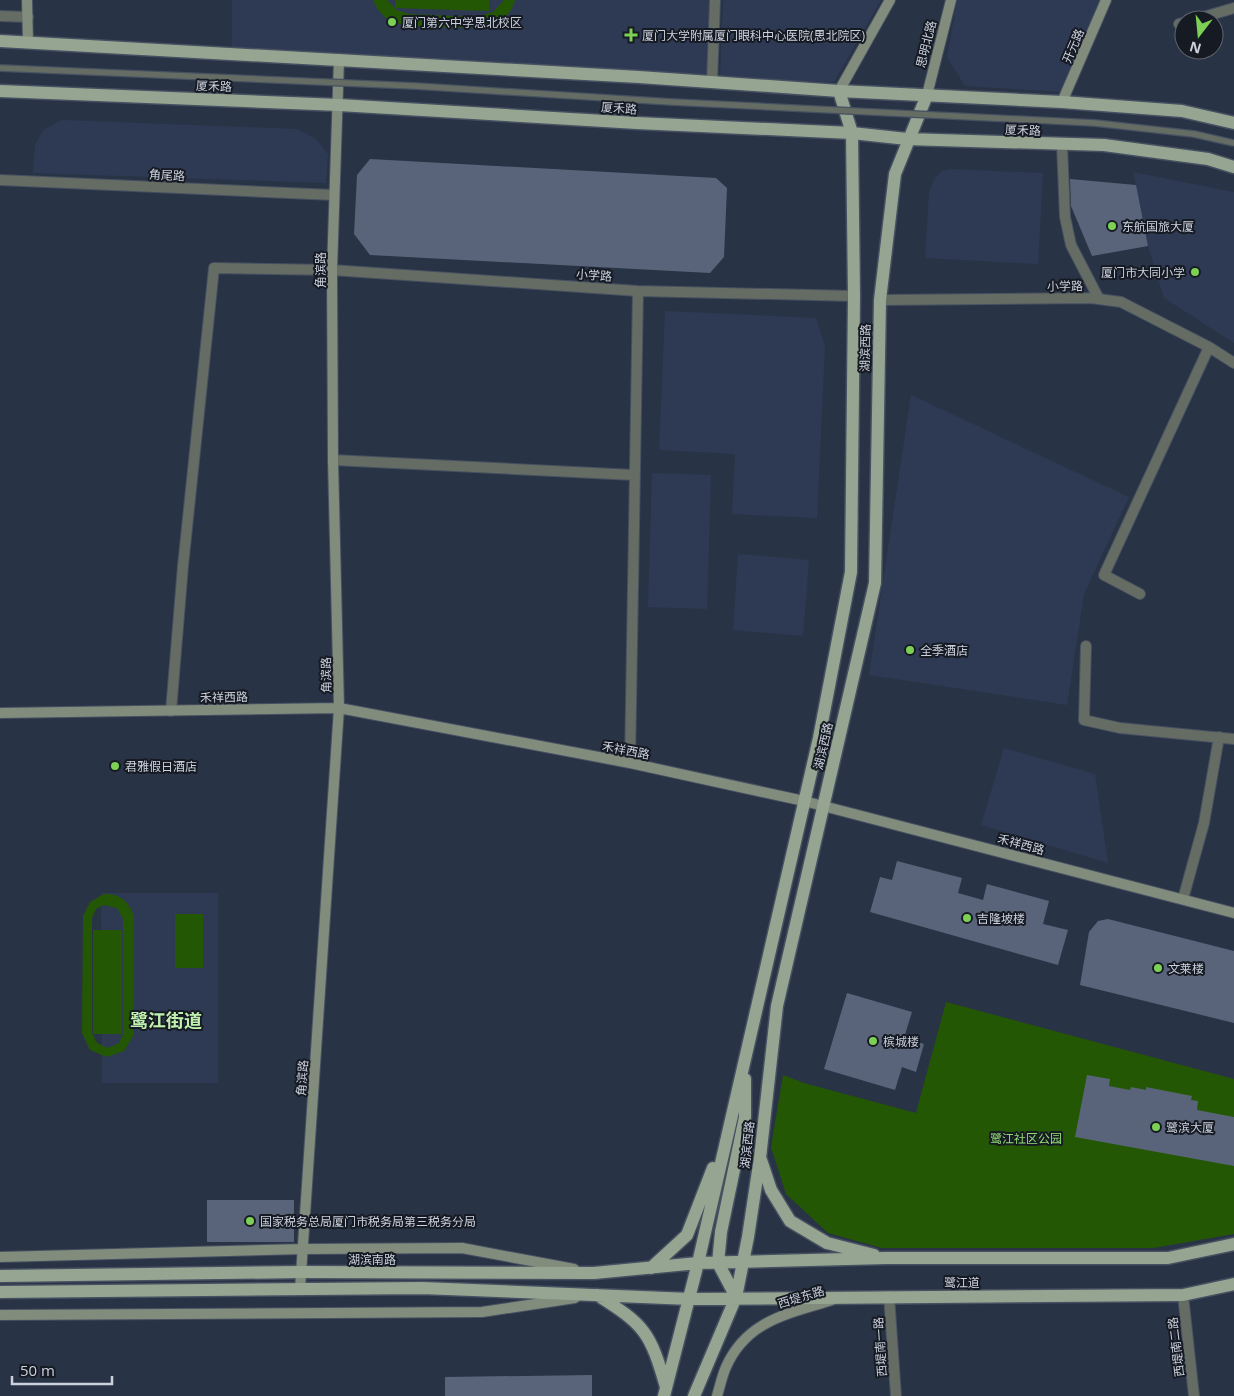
<svg xmlns="http://www.w3.org/2000/svg" width="1234" height="1396" font-family="'Open Sans','Noto Sans SC',sans-serif">
<style>
.built{fill:#2e3a54}
.green{fill:#245704;fill-rule:evenodd}
.building{fill:#59647a}
.lines{fill:none;stroke-linecap:round;stroke-linejoin:round}
.street-casing{stroke:#465061;stroke-width:12}
.secondary-casing{stroke:#465061;stroke-width:12}
.primary-casing{stroke:#465061;stroke-width:15}
.street{stroke:#656c63;stroke-width:10}
.secondary{stroke:#818c7d;stroke-width:10}
.primary{stroke:#96a591;stroke-width:12}
.lane-bridge-casing{stroke:#465061;stroke-width:8;stroke-linecap:butt}
.lane-bridge{stroke:#656c63;stroke-width:5.5}
.poi-dot{fill:#7cd155;stroke:#161a23;stroke-width:2}
.labels{text-anchor:middle;dominant-baseline:central;stroke-width:4;stroke-linejoin:round;paint-order:stroke}
.poi-label{font-size:12px;fill:#cbd2de;stroke:#161a23;text-anchor:start}
.street-label{font-size:12px;fill:#cbd2de;stroke:#161a23}
.park-label{font-size:12px;fill:#93dc75;stroke:#161a23}
.district-label{font-size:18px;font-weight:bold;fill:#c1f1af;stroke:#161a23}
</style>
<rect width="100%" height="100%" fill="#293346"/>
<!-- built -->
<path class="built" d="M232 0H710L707 77 232 56Z
M723 0H881L834 82 720 79Z
M957 0H1101L1061 92 965 86 947 58Z
M62 120 297 129 315 138 328 154 326 183 33 173 35 145 43 130Z
M950 169 1043 173 1038 264 925 258 929 192 935 178 942 171Z
M1133 172 1234 192V343L1164 298 1148 246Z
M665 311 816 318 825 346 817 518 732 514 735 454 659 450Z
M911 395 1129 497 1084 594 1067 705 869 675Z
M652 473 711 475 707 609 648 607Z
M738 554 809 560 803 636 733 630Z
M1004 748 1095 774 1108 863 981 825Z
M101 893H218V1083H102Z"/>
<!-- green -->
<path class="green" d="M373 0H387L397 10 409 14 475 17 493 12 504 0H515C512 10 506 19 497 24 485 30 406 28 393 22 384 18 377 10 373 0Z
M395 0H489V11L395 8Z
M104 894C120 893 131 903 134 918L133 1036 124 1051 107 1057 90 1050 82 1033 83 916 90 902ZM103 905 117 908 123 919V1034L119 1043 108 1048 97 1043 92 1033V918L96 909Z
M175 914H203V968H175Z
M93 930H122V1034H93Z
M946 1002 1234 1079V1234L1153 1248H882L828 1233 786 1194 771 1147 783 1075 804 1083 916 1113Z"/>
<!-- building -->
<path class="building" d="M370 159 716 178 727 188 724 257 710 273 370 255 354 234 357 175Z
M1070 179 1136 185 1148 246 1092 256 1071 206Z
M897 861 962 878 958 893 983 900 987 884 1049 901 1043 924 1068 930 1058 965 870 912 880 877 892 880Z
M1108 919 1234 951V1023L1080 985 1089 932 1098 921Z
M847 993 912 1012 904 1038 924 1044 916 1072 902 1067 895 1090 824 1069Z
M1087 1075 1110 1079 1109 1086 1130 1090 1131 1087 1146 1090V1087L1192 1096 1191 1100 1198 1101 1197 1110 1234 1117V1166L1075 1137Z
M207 1200H294V1242H207Z
M592 1375V1396H445V1377Z"/>
<g class="lines">
<defs>
<path id="street" d="M0 16 28 17
M1193 20 1234 8
M1179 24 1184 23
M712 82 715 0
M1062 145 1065 217 1071 245 1099 299
M0 180 334 195
M880 300 1091 298 1121 302 1209 347 1234 363
M333 460 634 475
M1140 594 1104 575 1209 347
M1086 646 1084 720 1120 728 1234 739
M171 711 183 566 214 268 332 270 638 291 854 296
M630 763 638 291
M1183 899 1204 823 1219 737
M1183 1295 1194 1396
M889 1296 896 1396"/>
<path id="secondary" d="M27 0 28 42
M839 91 890 0
M927 95 951 0
M1062 102 1106 0
M0 713 339 708 630 763 804 801 1234 913
M0 1257 303 1249 462 1248 574 1269
M300 1289 339 708 333 460 332 270 339 59
M0 1315 482 1312 575 1298
M717 1396C720 1386 722 1376 726 1367 747 1320 788 1314 832 1300"/>
<path id="primary" d="M0 41 639 77 839 91 1062 102 1182 111 1234 123
M0 91 339 105 637 123 852 133 907 139 1104 145 1208 159 1234 167
M761 1160 771 1190 790 1221 827 1243 874 1255
M651 1268 687 1235 713 1168
M0 1276 301 1272 594 1273 698 1263 886 1258H1168L1234 1244
M0 1292 422 1288 690 1299 1183 1295 1234 1284
M597 1295C645 1325 650 1332 666 1387
M736 1297 718 1263 721 1232 745 1117V1079
M664 1396 698 1263 819 738 851 572 854 296 852 133 839 91
M694 1396 736 1297 748 1237 760 1158 777 1006 875 583 880 300 895 174 927 95"/>
</defs>
<!-- street casing -->
<use href="#street" class="street-casing"/>
<!-- secondary casing -->
<use href="#secondary" class="secondary-casing"/>
<!-- primary casing -->
<use href="#primary" class="primary-casing"/>
<!-- street -->
<use href="#street" class="street"/>
<!-- secondary -->
<use href="#secondary" class="secondary"/>
<!-- primary -->
<use href="#primary" class="primary"/>
<defs>
<path id="lane-bridge" d="M0 68 415 86 672 102 1095 123 1194 134 1234 143"/>
</defs>
<!-- lane-bridge casing -->
<use href="#lane-bridge" class="lane-bridge-casing"/>
<!-- lane-bridge -->
<use href="#lane-bridge" class="lane-bridge"/>
</g>
<!-- markers -->
<g class="poi-dot">
<circle cx="392" cy="22" r="5"/>
<path d="M628.5 27.5h5v5h5v5h-5v5h-5v-5h-5v-5h5z"/>
<circle cx="1112" cy="226" r="5"/>
<circle cx="1195" cy="272" r="5"/>
<circle cx="910" cy="650" r="5"/>
<circle cx="115" cy="766" r="5"/>
<circle cx="967" cy="918" r="5"/>
<circle cx="1158" cy="968" r="5"/>
<circle cx="873" cy="1041" r="5"/>
<circle cx="1156" cy="1127" r="5"/>
<circle cx="250" cy="1221" r="5"/>
</g>
<g class="labels">
<!-- poi labels -->
<g class="poi-label">
<text x="402" y="22">厦门第六中学思北校区</text>
<text x="642" y="35">厦门大学附属厦门眼科中心医院(思北院区)</text>
<text x="1122" y="226">东航国旅大厦</text>
<text x="1185" y="272" text-anchor="end">厦门市大同小学</text>
<text x="920" y="650">全季酒店</text>
<text x="125" y="766">君雅假日酒店</text>
<text x="977" y="918">吉隆坡楼</text>
<text x="1168" y="968">文莱楼</text>
<text x="883" y="1041">槟城楼</text>
<text x="1166" y="1127">鹭滨大厦</text>
<text x="260" y="1221">国家税务总局厦门市税务局第三税务分局</text>
</g>
<!-- street labels -->
<g class="street-label">
<text transform="translate(926 44) rotate(-76)">思明北路</text>
<text transform="translate(1073 46) rotate(-67)">开元路</text>
<text transform="translate(214 86) rotate(2)">厦禾路</text>
<text transform="translate(619 108) rotate(4)">厦禾路</text>
<text transform="translate(1023 130) rotate(2)">厦禾路</text>
<text transform="translate(167 175) rotate(3)">角尾路</text>
<text transform="translate(320 270) rotate(-90)">角滨路</text>
<text transform="translate(594 275) rotate(4)">小学路</text>
<text transform="translate(1065 286) rotate(-1)">小学路</text>
<text transform="translate(865 348) rotate(-89)">湖滨西路</text>
<text transform="translate(326 675) rotate(-91)">角滨路</text>
<text transform="translate(224 697) rotate(-1)">禾祥西路</text>
<text transform="translate(823 746) rotate(-77)">湖滨西路</text>
<text transform="translate(626 750) rotate(11)">禾祥西路</text>
<text transform="translate(1021 844) rotate(15)">禾祥西路</text>
<text transform="translate(302 1078) rotate(-86)">角滨路</text>
<text transform="translate(747 1145) rotate(-84)">湖滨西路</text>
<text x="372" y="1259">湖滨南路</text>
<text x="962" y="1282">鹭江道</text>
<text transform="translate(801 1297) rotate(-17)">西堤东路</text>
<text transform="translate(880 1347) rotate(-94)">西堤南一路</text>
<text transform="translate(1176 1347) rotate(-97)">西堤南二路</text>
</g>
<!-- park labels -->
<g class="park-label">
<text x="1026" y="1138">鹭江社区公园</text>
</g>
<!-- district labels -->
<g class="district-label">
<text x="166" y="1020">鹭江街道</text>
</g>
</g>
<!-- north arrow -->
<g transform="translate(1199 35) rotate(196)"><circle r="24" fill="#161a23" stroke="#5e646e"/>
<path d="M0-4L9 19L0 12L-9 19Z" fill="#7cd155"/>
<text y="-8" font-size="14" font-weight="bold" text-anchor="middle" fill="#cbd2de">N</text>
</g>
<!-- scale -->
<path d="M12 1376v8h100v-8" fill="none" stroke="#cbd2de" stroke-width="2.5"/>
<text x="20" y="1376" font-size="15" fill="#cbd2de" stroke="#161a23" stroke-width="4" paint-order="stroke">50 m</text>
</svg>
